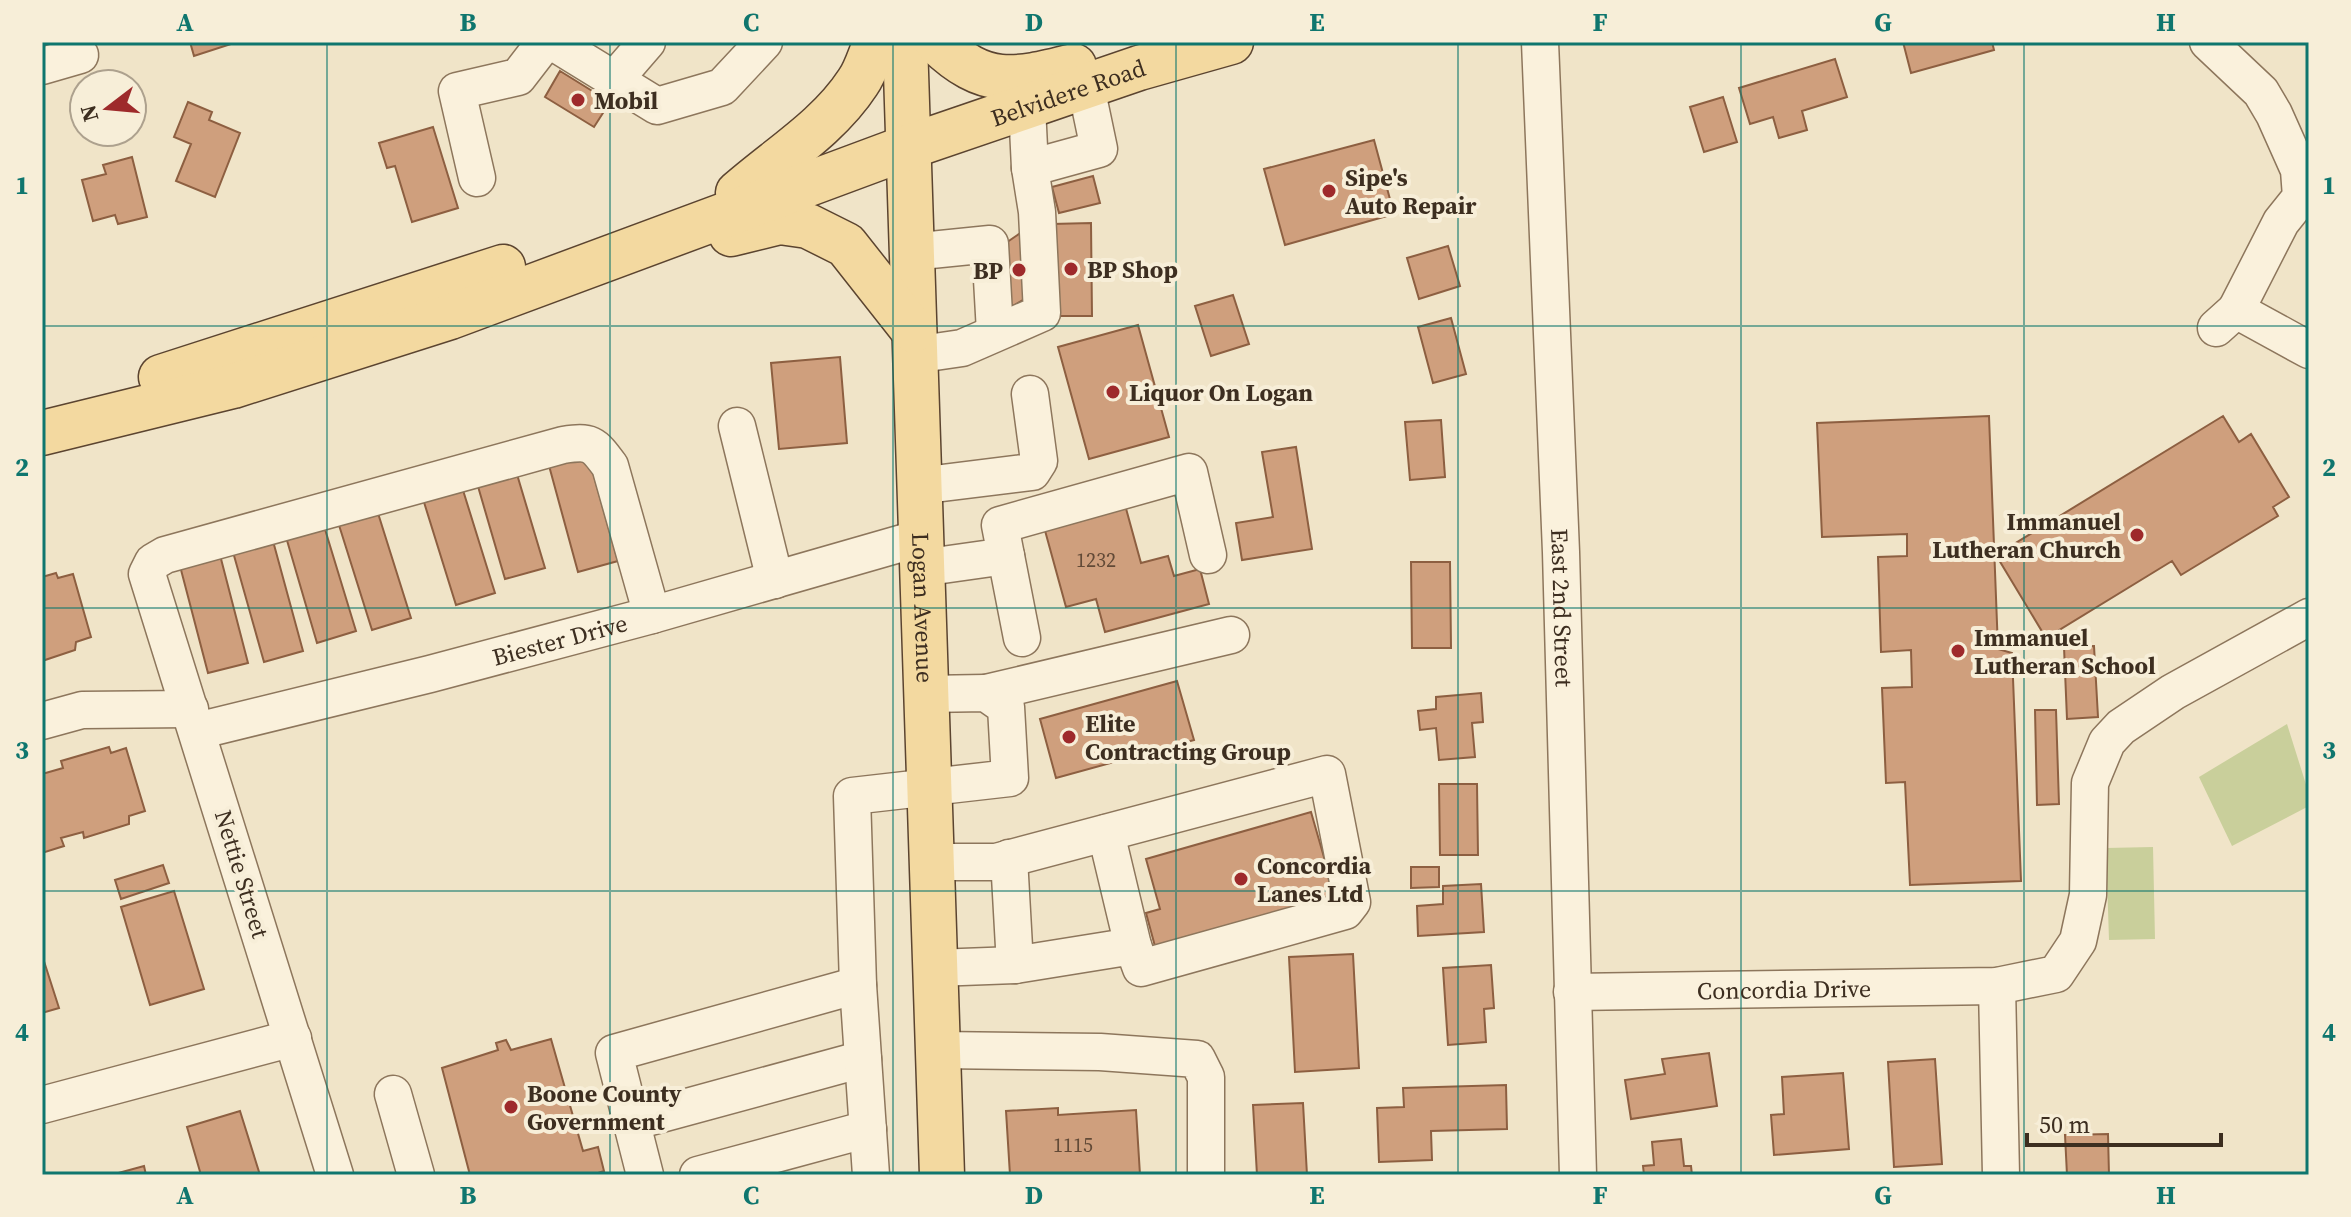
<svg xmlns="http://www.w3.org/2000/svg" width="2351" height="1217" font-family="'Source Serif 4',serif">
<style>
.green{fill:#c9cf9b}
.building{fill:#cf9f7d;stroke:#8d5f41;stroke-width:2}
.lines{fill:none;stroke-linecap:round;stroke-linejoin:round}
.minor-casing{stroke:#8d765c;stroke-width:39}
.major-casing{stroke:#5b4430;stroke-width:47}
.minor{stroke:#faf1dc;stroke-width:36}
.major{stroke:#f3d9a0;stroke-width:44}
.grid{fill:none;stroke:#0f766e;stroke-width:2;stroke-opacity:0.55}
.poi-dot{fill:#9e2a2b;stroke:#f7eed8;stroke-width:3}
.labels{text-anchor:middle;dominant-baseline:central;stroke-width:8;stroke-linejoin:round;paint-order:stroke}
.number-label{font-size:20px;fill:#624a37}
.street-label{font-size:24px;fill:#3d2e20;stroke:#f7eed8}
.poi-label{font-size:24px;font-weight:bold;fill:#3d2e20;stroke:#f7eed8;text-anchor:start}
.neatline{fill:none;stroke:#0f766e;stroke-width:3}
.grid-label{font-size:26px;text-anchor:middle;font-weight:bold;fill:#0f766e}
</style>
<rect width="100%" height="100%" fill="#f0e4c8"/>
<!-- green -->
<path class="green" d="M2287 724 2309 794V806L2232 846 2199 777Z
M2153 847 2155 939 2109 940 2106 848Z"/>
<!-- building -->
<path class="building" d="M190 42H237L194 56Z
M1903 42H1992L1994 50 1911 73Z
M1835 59 1847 97 1802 111 1807 130 1779 138 1773 117 1750 124 1739 88Z
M560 71 610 102 594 127 545 97Z
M1723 97 1737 142 1704 152 1690 107Z
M188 102 212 112 209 120 240 133 215 197 176 181 191 144 174 137Z
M433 127 458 208 412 222 395 166 387 168 379 143Z
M1374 140 1394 214 1285 245 1264 169Z
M132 157 147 217 118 224 115 215 93 221 82 180 106 174 103 165Z
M1093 176 1100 203 1059 213 1052 187Z
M1091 223 1092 316H1054L1052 224Z
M1032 225 1036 292 1005 311 1003 245Z
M1448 246 1460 286 1419 299 1407 258Z
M1233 295 1249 344 1211 356 1195 306Z
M1451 318 1466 374 1433 383 1418 327Z
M1138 325 1169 437 1089 459 1058 347Z
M840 357 847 443 779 449 771 363Z
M1989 416 1998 649 2012 653 2021 881 1910 885 1905 782 1886 783 1882 688 1912 687 1911 650 1881 652 1878 557 1907 556V534L1822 537 1817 423Z
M2223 416 2239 442 2251 434 2289 497 2273 507 2278 516 2181 575 2172 561 2046 638 1996 555Z
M1441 420 1445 477 1410 480 1405 422Z
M1296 447 1312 549 1242 560 1236 523 1273 517 1262 452Z
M587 451 618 561 578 572 548 462Z
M516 471 545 568 505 579 477 483Z
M462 487 495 593 456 605 423 499Z
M1122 494 1141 563 1168 556 1174 576 1200 569 1209 604 1105 632 1096 599 1066 607 1041 516Z
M377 510 411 618 372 630 338 522Z
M324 526 356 631 317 643 286 537Z
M273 541 303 651 264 662 233 552Z
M220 555 248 663 208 673 180 566Z
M1411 562H1450L1451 648H1412Z
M56 573 58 578 73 574 91 637 76 642 75 650 42 661V577Z
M2094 646 2098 717 2067 719 2064 647Z
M1177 681 1194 740 1056 778 1040 719Z
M1481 693 1483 722 1472 723 1475 757 1439 760 1436 728 1420 730 1418 711 1436 709V697Z
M2035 710H2056L2059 804 2037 805Z
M109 747 111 753 126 748 145 811 129 816V824L84 838 83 832 61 838 64 846 42 853V774L63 768 61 761Z
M1439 784H1477L1478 855H1440Z
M1311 812 1336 899 1156 950 1146 913 1160 909 1146 859Z
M163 865 169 883 121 899 115 880Z
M1411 867H1439V887L1411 888Z
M1481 884 1484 932 1418 936 1417 906 1443 904V886Z
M174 891 204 989 150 1005 121 907Z
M1353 954 1359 1068 1295 1072 1289 957Z
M42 955 59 1008 42 1013Z
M1491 965 1494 1008 1484 1009 1486 1042 1448 1045 1443 968Z
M551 1039 583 1151 598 1147 604 1171 592 1175H470L442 1068 498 1050 496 1043 506 1040 511 1050Z
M1709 1053 1717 1106 1631 1119 1625 1080 1665 1074 1662 1059Z
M1935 1059 1942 1164 1894 1167 1888 1062Z
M1843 1073 1849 1149 1774 1155 1771 1115 1784 1114 1782 1077Z
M1506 1085 1507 1129 1431 1131 1432 1160 1379 1162 1377 1108 1404 1107 1403 1088Z
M1303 1103 1307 1175H1257L1253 1105Z
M1058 1108V1115L1136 1110 1140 1175H1010L1006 1111Z
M240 1111 260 1175H201L187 1127Z
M2108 1134 2109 1175H2067L2065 1135Z
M1681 1139 1684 1166H1691L1692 1175H1644L1643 1166 1654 1165 1652 1142Z
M144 1166 146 1175H111Z"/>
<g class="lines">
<defs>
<g id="minor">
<path d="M553 42 657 106 722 87 764 42"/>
<path id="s1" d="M1540 42 1561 552 1578 1175"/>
<path d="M2208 42 2261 92 2274 114 2299 170 2301 197 2281 222 2236 310"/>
<path d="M42 66 80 55"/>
<path d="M615 79 647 42"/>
<path d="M1030 168 1099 149 1086 87"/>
<path d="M477 178 457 91 518 77 545 42"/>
<path d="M911 252 990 244 995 332"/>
<path d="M2216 328 2236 310 2309 350"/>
<path d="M914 355 962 348 1042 313 1037 212 1030 168 1027 107"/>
<path d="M737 426 775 580"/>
<path d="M918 486 1032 472 1039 461 1030 394"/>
<path d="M1006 556 1022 638"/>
<path d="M921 568 1006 556 1000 525 1189 472 1208 555"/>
<path d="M986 693 1231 635"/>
<path d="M42 721 82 710 190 709"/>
<path id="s2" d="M197 731 430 674 652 615 920 538"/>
<path d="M1106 833 1133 946"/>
<path d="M1009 858 1015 965"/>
<path d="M931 862H996L1327 774 1352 902 1345 911 1141 968 1133 946 1015 965 935 968"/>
<path d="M1997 986 2001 1175"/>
<path id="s3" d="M1572 992 1997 986 2056 974 2078 941 2088 895 2090 783 2107 742 2121 727 2173 692 2309 617"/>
<path d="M938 1050 1100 1052 1197 1059 1206 1077V1175"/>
<path d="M393 1094 416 1175"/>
<path d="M42 1105 293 1038"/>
<path d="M632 1122 863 1059"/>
<path d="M335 1175 147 574 153 562 165 555 563 445C591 441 593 443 610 466L652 615"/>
<path d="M645 1175 614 1053 858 985"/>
<path d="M698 1175 868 1129"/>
<path d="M871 1175 858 985 852 796 1010 778 1006 707 986 693 925 694"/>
</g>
<g id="major">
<path id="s4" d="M905 42 942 1175"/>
<path d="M937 42C985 88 1013 81 1074 66"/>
<path d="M738 193C779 157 828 128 858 82 866 71 870 55 876 42"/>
<path d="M731 234 780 222 808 226 846 245 913 330"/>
<path d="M161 377 503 267"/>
<path id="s5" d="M42 433 233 386 450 317 908 147 1139 68 1231 42"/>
</g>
</defs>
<!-- minor casing -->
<use href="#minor" class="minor-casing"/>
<!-- major casing -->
<use href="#major" class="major-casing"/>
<!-- minor -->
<use href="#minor" class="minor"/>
<!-- major -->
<use href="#major" class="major"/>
</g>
<!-- grid -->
<path class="grid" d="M327 42V1175M610 42V1175M893 42V1175M1176 42V1175M1458 42V1175M1741 42V1175M2024 42V1175M42 326H2309M42 608H2309M42 891H2309"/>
<!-- markers -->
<g class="poi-dot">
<circle cx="578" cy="100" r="8"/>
<circle cx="1329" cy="191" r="8"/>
<circle cx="1071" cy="269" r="8"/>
<circle cx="1019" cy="270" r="8"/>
<circle cx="1113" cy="392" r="8"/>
<circle cx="2137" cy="535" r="8"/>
<circle cx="1958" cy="651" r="8"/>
<circle cx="1069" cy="737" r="8"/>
<circle cx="1241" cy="879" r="8"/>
<circle cx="511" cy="1107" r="8"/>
</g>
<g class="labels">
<!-- number labels -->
<g class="number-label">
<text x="1096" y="560">1232</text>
<text x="1073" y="1145">1115</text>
</g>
<!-- street labels -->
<g class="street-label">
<text stroke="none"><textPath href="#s5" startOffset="1082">Belvidere Road</textPath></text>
<text stroke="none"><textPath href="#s1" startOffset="566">East 2nd Street</textPath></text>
<text stroke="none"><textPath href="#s4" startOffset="566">Logan Avenue</textPath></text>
<text stroke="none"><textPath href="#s2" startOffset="374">Biester Drive</textPath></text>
<text transform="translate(242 874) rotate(73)">Nettie Street</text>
<text stroke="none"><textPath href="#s3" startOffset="212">Concordia Drive</textPath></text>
</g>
<!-- poi labels -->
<g class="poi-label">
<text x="594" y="100">Mobil</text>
<text x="1345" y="177">Sipe's<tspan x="1345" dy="28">Auto Repair</tspan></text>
<text x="1087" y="269">BP Shop</text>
<text x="1003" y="270" text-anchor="end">BP</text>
<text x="1129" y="392">Liquor On Logan</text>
<text x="2121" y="521" text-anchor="end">Immanuel<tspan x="2121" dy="28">Lutheran Church</tspan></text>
<text x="1974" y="637">Immanuel<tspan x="1974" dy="28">Lutheran School</tspan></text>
<text x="1085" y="723">Elite<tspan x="1085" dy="28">Contracting Group</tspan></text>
<text x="1257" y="865">Concordia<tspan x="1257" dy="28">Lanes Ltd</tspan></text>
<text x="527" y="1093">Boone County<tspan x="527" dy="28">Government</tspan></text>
</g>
</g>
<!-- border -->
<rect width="2351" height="1217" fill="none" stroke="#f7eed8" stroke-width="88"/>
<!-- north arrow -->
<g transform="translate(108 108) rotate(254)"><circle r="38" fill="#f7eed8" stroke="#ada18e" stroke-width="2"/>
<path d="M0-6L14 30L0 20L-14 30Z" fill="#9e2a2b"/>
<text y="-12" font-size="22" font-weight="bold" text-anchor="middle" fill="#3d2e20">N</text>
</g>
<!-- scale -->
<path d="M2027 1133v12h194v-12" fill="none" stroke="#3d2e20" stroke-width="4"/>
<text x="2039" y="1133" font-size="24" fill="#3d2e20" stroke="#f7eed8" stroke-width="6" paint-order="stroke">50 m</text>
<rect x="44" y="44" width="2263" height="1129" class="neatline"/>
<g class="grid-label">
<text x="185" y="31">A</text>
<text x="468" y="31">B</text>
<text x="751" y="31">C</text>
<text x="1034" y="31">D</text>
<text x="1317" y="31">E</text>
<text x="1600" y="31">F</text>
<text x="1883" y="31">G</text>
<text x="2166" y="31">H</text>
<text x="22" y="194">1</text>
<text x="2329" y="194">1</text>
<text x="22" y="476">2</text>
<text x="2329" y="476">2</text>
<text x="22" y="759">3</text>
<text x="2329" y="759">3</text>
<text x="22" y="1041">4</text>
<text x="2329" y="1041">4</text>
<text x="185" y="1204">A</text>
<text x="468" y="1204">B</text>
<text x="751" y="1204">C</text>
<text x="1034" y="1204">D</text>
<text x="1317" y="1204">E</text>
<text x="1600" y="1204">F</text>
<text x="1883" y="1204">G</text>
<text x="2166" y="1204">H</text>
</g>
</svg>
